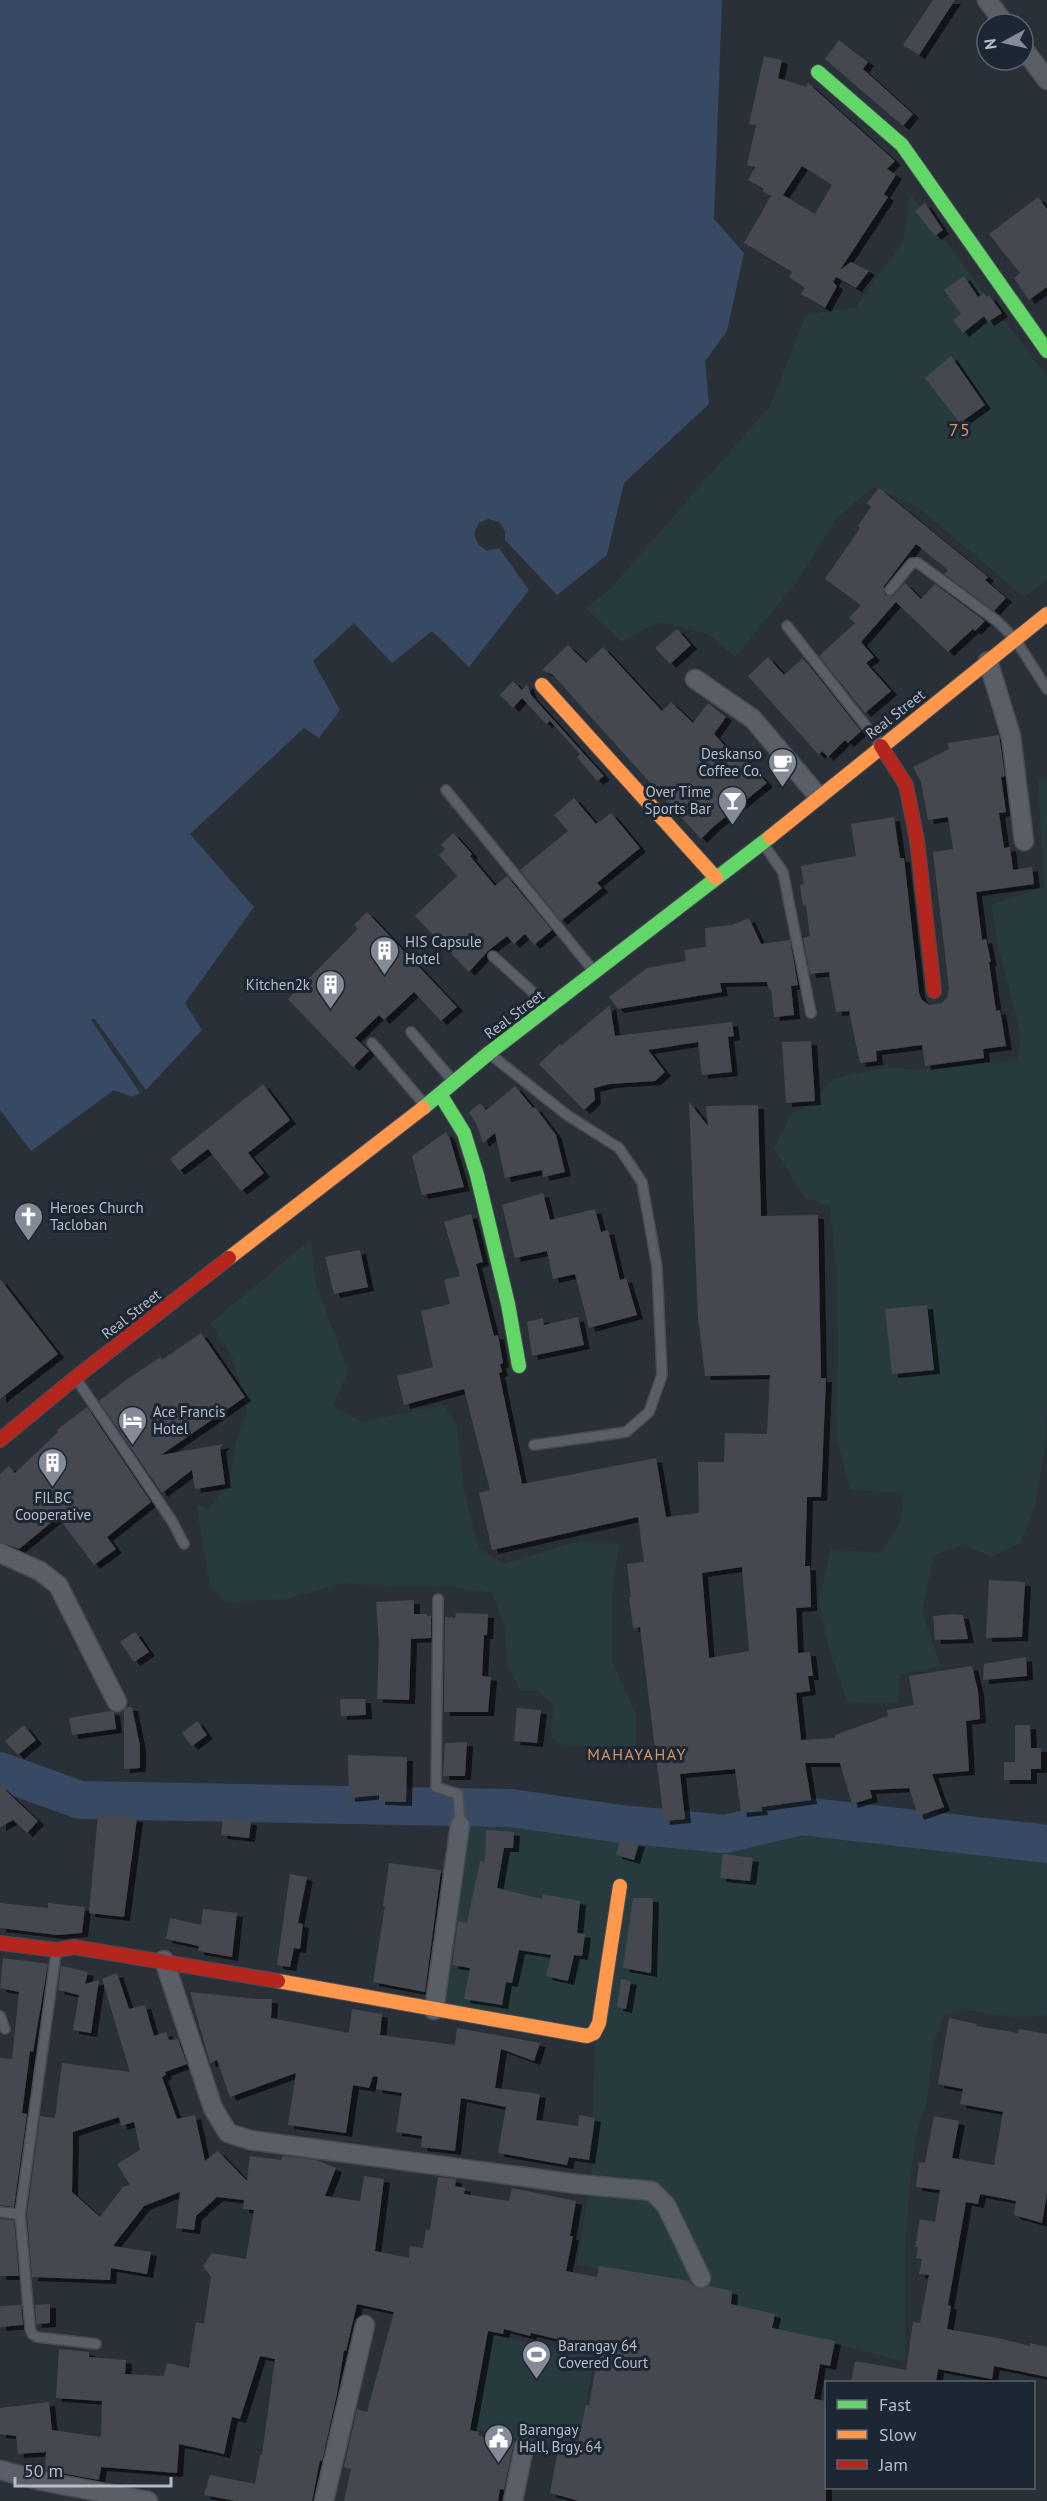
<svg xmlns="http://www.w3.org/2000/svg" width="1047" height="2501" font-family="'PT Sans',sans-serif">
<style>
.green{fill:#273a3e}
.water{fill:#384963}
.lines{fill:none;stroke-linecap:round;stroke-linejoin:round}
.river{stroke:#384963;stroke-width:38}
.building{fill:#444950;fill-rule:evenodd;filter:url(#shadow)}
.lane-casing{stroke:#484c53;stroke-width:12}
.street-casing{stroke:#484c53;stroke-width:21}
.fast-casing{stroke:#484c53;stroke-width:16}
.slow-casing{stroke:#484c53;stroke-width:16}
.jam-casing{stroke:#484c53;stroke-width:16}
.lane{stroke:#5a5e66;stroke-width:9}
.street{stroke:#5a5e66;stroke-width:18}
.fast{stroke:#63d668;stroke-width:14}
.slow{stroke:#ff974d;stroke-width:14}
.jam{stroke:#b3261e;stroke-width:14}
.labels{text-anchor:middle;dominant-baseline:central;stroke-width:6;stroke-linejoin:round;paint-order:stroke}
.street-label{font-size:15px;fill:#b4bcc9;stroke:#1d2633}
.poi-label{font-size:15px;fill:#b4bcc9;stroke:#1d2633;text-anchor:start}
.neighbourhood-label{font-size:16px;letter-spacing:1.5px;fill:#d59563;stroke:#1d2633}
.quarter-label{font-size:18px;letter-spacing:1.5px;fill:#d59563;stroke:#1d2633}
</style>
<defs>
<filter id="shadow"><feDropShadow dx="6" dy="4" stdDeviation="0" flood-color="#0009"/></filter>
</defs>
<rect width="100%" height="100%" fill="#2a3038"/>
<!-- green -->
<path class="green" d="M910 194 1047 377V579L1024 597 918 507 873 487 836 519 799 579 735 657 708 634 659 622 621 642 586 608 609 590 770 406 806 315 856 307 903 241Z
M1038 779 1047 781V1412L1045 1446 1035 1508 1020 1543 992 1557 963 1545 934 1555 922 1612 941 1666 900 1674 898 1702 869 1703 847 1701 829 1649 818 1602 831 1549 881 1553 901 1521 904 1493 850 1490 836 1436 838 1350 837 1276 830 1206 805 1198 774 1149 792 1113 815 1101 833 1079 886 1067 919 1070 1017 1060 1021 1035 999 951 991 905 1044 887Z
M311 1239 315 1281 348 1371 333 1406 362 1422 443 1405 457 1426 464 1490 478 1547 503 1564 580 1541 619 1544 612 1595V1661L636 1714V1746H562L551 1737 553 1704 538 1691H521L507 1666 505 1627 492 1593 450 1586 398 1587 344 1583 286 1599 224 1603 209 1581 196 1504 209 1509 230 1481 235 1445 247 1411 232 1356 211 1323Z
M511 1808 621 1824 696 1830 731 1827 797 1809 945 1820 1047 1822V2015L1019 2018 964 2010 944 2014 934 2042 927 2101 917 2131 911 2172 905 2248V2362L793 2332 743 2326 734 2299 687 2291 577 2264 591 2176 595 2041 435 2007 469 1811Z
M492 2335 595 2356 577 2450 473 2429Z"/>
<!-- water -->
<path class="water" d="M0 0H722L714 219 744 253 727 331 705 361 709 404 624 483 607 555 557 595 505 540V531L499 522 488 519 479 523 474 534 478 544 487 551 499 548 529 590 469 667 432 631 392 663 354 623 313 661 340 710 319 738 304 728 190 834 254 907 185 1003 202 1030 146 1090 94 1018 91 1020 140 1093 132 1097 114 1090 31 1151 0 1110Z"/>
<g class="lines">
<!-- river -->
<path class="river" d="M0 1771 80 1800 511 1808 621 1824 725 1834 801 1816 1047 1844"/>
</g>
<!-- building -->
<path class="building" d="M933 0H955L919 55 903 45Z
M839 40 868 62 863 69 913 114 903 126 825 59Z
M764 56 782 60 778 78 806 87 808 83 895 161 887 169 896 175 884 194 888 197 840 270 851 262 869 271 856 288 836 277 833 282 837 286 825 308 801 294 805 288 789 277 792 272 744 243 771 196 762 191 764 189 748 180 755 167 747 165 756 125 749 124ZM802 166 832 185 815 214 783 195Z
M1038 197 1047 209V287L1029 300 1014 278 1020 273 989 234Z
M925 203 943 230 935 236 915 211Z
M964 276 978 297 984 293 987 297 989 295 1002 313 988 322 984 316 963 333 953 320 961 314 944 290Z
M951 356 985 405 960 423 925 378Z
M879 488 988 577 985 580 1006 598 994 611 944 574 948 570 916 544 884 586 885 595 893 596 905 583 921 599 935 584 985 621 975 631 973 629 948 652 896 602 861 642 874 657 866 663 891 691 865 713 819 656 855 623 849 618 861 605 825 579 860 528 858 526 871 507 867 503Z
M677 629 691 645 670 664 655 648Z
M568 645 586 663 603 647 662 711 671 702 693 723 708 703 726 717 714 734 737 759 741 755 767 783 713 827 701 839 553 675 542 670Z
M768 657 784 675 802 659 809 665 861 731 848 743 845 740 828 757 822 751 819 755 748 676Z
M513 681 522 690 527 684 531 695 604 776 597 781 577 757 580 754 550 721 546 724 522 698 513 708 500 695Z
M999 735 1005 776 1001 777 1006 812 999 813 1004 848 1010 847 1013 870 1032 867 1034 884 976 892 982 940 986 939 991 962H989L996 1011 1000 1010 1006 1046 983 1049 984 1058 925 1066 922 1045 876 1051 877 1061 860 1063 849 1011 836 1012 829 972 810 974 803 938 810 936 806 905 803 906 800 885 804 884 801 866 856 856 851 824 894 817 900 858H904L919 993 922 1000 929 1005 942 1003 947 998 949 989 933 852 953 849 948 817 928 820 921 782 913 767 949 749 948 743Z
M574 798 596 824 611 813 640 848 597 883 602 888 561 921 520 870 568 831 554 815Z
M453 833 472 854 470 856 495 886 507 876 552 930 534 945 525 934 514 944 507 936 488 951 469 972 415 916 457 876 439 855 445 849 441 845Z
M367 912 457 1007 441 1021 414 992 384 1020 379 1015 355 1038 369 1051 353 1067 288 999 358 929 354 925Z
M749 918 761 944 790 940 798 985 791 986 794 1015 774 1017 771 989 769 990 767 982 720 983 722 992 618 1009 609 997 647 968 686 961 684 950 706 947 705 928 732 925Z
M610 1005 615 1036 732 1022 734 1036 728 1037 732 1072 702 1075 698 1042 648 1050 665 1072 655 1081 610 1084 594 1088 595 1100 584 1110 539 1064 560 1044 561 1046Z
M811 1041 815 1101 786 1103 782 1042Z
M263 1084 290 1120 248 1153 264 1173 241 1191 208 1149 179 1171 170 1159Z
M515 1086 533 1108 535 1107 556 1135 565 1172 543 1177 542 1170 505 1178 495 1133 483 1143 477 1125 469 1112 480 1103 486 1110Z
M689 1102 708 1126 706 1106 758 1105 761 1216 818 1215 821 1378H826L821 1497H807L805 1566H810L811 1607 796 1608 798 1653 810 1652 813 1676H808L810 1691 796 1693 801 1740 835 1738V1735L888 1716 887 1710 914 1705 909 1676 972 1666 978 1691 980 1719 966 1721 969 1771 932 1774 944 1807 918 1816 909 1788 870 1790 872 1798 852 1804 840 1763H805L811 1800 761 1807 762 1811 741 1813 735 1769 680 1774 685 1819 664 1821 640 1627 633 1628 629 1597H631L627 1564 644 1562 638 1517 492 1550 479 1493 490 1490 464 1389 404 1405 397 1376 433 1367 421 1311 450 1304 444 1280 460 1276 444 1222 471 1214 483 1262 476 1264 494 1336 498 1335 503 1363 500 1364 502 1372 499 1373 522 1484 656 1458 666 1517 699 1513 698 1462H724L725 1433 767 1434 770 1375 705 1376 698 1317ZM742 1567 749 1651 709 1658 702 1573Z
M446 1132 450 1139 464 1187 422 1195 412 1156Z
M543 1193 550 1220 595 1209 601 1232 608 1230 620 1280 626 1278 637 1315 589 1328 575 1274 553 1279 547 1251 515 1258 502 1205Z
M360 1250 368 1287 334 1294 325 1257Z
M0 1279 58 1354 0 1399Z
M927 1305 934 1370 892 1374 885 1309Z
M578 1317 584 1345 532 1356 527 1322 543 1318 544 1325Z
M201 1333 245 1397 161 1455 224 1444 220 1448 225 1484 195 1489 192 1470 162 1493 99 1401 126 1380 161 1357 162 1360Z
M87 1407 151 1502 107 1537 116 1549 94 1565 58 1517 19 1549 0 1542V1474L9 1466 15 1473 58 1432 57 1430Z
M989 1580 1025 1582 1022 1637 986 1638Z
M414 1600V1614H427V1616H431V1638L411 1639 409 1700 377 1699 379 1643 376 1602Z
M456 1613 488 1614 487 1635H484L482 1676 491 1677 488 1712H444L445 1617 455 1618Z
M954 1614 963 1615 968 1639 935 1640 933 1616Z
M135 1632 149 1652 134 1662 120 1642Z
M1026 1657 1027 1676 983 1680 984 1664Z
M340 1699H365L366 1715 341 1716Z
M127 1707H132L140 1746V1768L124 1769V1710Z
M517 1708 541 1710 537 1743 514 1741Z
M110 1711 114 1712 116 1729 72 1735 69 1718Z
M197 1721 207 1735 192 1746 182 1733Z
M24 1725 36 1740 18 1755 5 1741Z
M1015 1725H1030L1031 1748H1041V1769H1031V1780H1004V1762H1015Z
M467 1742 465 1776H443L445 1743Z
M348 1755 407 1757 406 1802 379 1801V1795L349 1798Z
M0 1785 38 1821 27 1833 13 1820 0 1827Z
M98 1814 137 1818 124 1917 89 1913Z
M223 1818 251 1821 249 1838 221 1835Z
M486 1830 514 1832 513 1848H504L497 1888 542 1899 543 1894 580 1901 577 1933 585 1934 582 1956 574 1955 568 1981 546 1976 551 1955 519 1950 512 1983 506 1982 502 2005 464 1999 470 1968 452 1965 458 1921 467 1923 480 1861 485 1862Z
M620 1840 639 1843 634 1860 616 1855Z
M723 1854 753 1858 750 1881 720 1878Z
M389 1863 441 1870 425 1992 373 1982 385 1906H383Z
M290 1874 307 1877 298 1923 303 1924 300 1949 294 1948 290 1967 277 1965Z
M633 1898H653L651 1973 623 1968Z
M0 1903 48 1908V1903L85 1907 82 1933 57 1935 0 1928Z
M203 1909 237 1913 232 1957 198 1951 199 1946 166 1939 170 1918 201 1925Z
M3 1958 48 1964 33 2052 30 2051 22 2113 27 2114 14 2207 0 2205V2058L12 2059 19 1992 0 1988Z
M61 1966 88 1972 85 1984 99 1980 91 2033 73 2030 79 1995 58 1990Z
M117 1973 129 2009 145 2005 154 2036 166 2032 169 2040 178 2039 187 2064 165 2072 166 2075 162 2077 177 2119 195 2115 205 2161 218 2151 247 2181 250 2156 281 2160 283 2156 316 2160 336 2168 325 2196 360 2201 364 2176 384 2179 375 2251 409 2258 410 2246 423 2248 426 2230H430L438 2177 456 2179 455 2186 465 2188 464 2194 509 2201 512 2188 576 2201 570 2236H573L566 2271 597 2277 599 2266 690 2281 689 2283 700 2289 708 2286 732 2291 731 2304 775 2314 772 2328 835 2341 830 2366 820 2364 814 2399 826 2401V2501H579L550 2493 558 2450 576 2453 586 2404 589 2405 599 2349 531 2333 530 2336 504 2329 503 2334 488 2331 470 2430 479 2432 478 2435 514 2442 504 2490 500 2489 498 2501H344L351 2469 344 2467 357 2409 367 2412 394 2312 357 2304 346 2351 344 2350 337 2394 322 2461 320 2460 312 2501H236L204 2495 210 2475 255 2484 260 2455H262L275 2359 260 2356 240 2419 232 2417 224 2454 179 2444 177 2473 101 2467 99 2480 45 2470 46 2452 18 2454 16 2436 0 2434V2408L49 2402 52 2430 101 2437 102 2401 56 2398 59 2349 89 2352V2357L126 2360 125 2374 164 2376 167 2363 189 2368 196 2322 204 2324 211 2277 203 2266 212 2253 246 2259 254 2210 243 2209 244 2200 217 2197 196 2216 194 2230 176 2228 180 2192 144 2206 113 2246 151 2252 147 2274 111 2268 110 2280 32 2277 27 2214 40 2116 55 2118 62 2063 130 2072 102 1979ZM119 2117 121 2126 134 2122 140 2150 117 2164 130 2185 123 2187 100 2217 72 2192 73 2132Z
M621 1979 631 1981 626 2009 617 2007Z
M190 1992 256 1999H272L271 2018 349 2033 352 2009 382 2014 380 2035 455 2045 457 2028 540 2043 534 2061 501 2049 495 2088 540 2094 536 2120 578 2126 579 2115 595 2118 589 2160 569 2157 567 2165 498 2153 506 2107 461 2098 455 2151 421 2147 422 2136 396 2132 402 2093 376 2089 378 2077 373 2076 369 2088 353 2085 346 2133 288 2125 296 2073 230 2097 217 2060 210 2063Z
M949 2018 977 2024 976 2026 1018 2033 1019 2029 1047 2034V2193L1042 2223 1014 2215 1016 2201 980 2194 978 2204 966 2202 948 2305 951 2306 947 2329 998 2338 1030 2346V2343L1047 2347V2377L994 2366 992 2379 938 2369 936 2382H851L855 2361 906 2370 913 2322 920 2323 929 2275 919 2274 922 2259 916 2258 918 2247H915L920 2219 935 2222 940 2190 916 2187 919 2162 925 2163 934 2116 959 2121 952 2158 994 2165 1003 2112 960 2104 963 2089 938 2084Z
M0 2219 14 2220 19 2276H0Z
M50 2304V2323L36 2324 35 2305Z
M21 2305 23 2325 0 2327V2306Z"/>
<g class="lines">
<defs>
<path id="lane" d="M890 590 912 563H918L997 621 1015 639 1047 689
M787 626 880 744
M446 790 592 969
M764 845 783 872 811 1013
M493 956 546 1004
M411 1032 453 1081
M372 1043 424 1104
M491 1055 567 1115 619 1148 642 1182 657 1267 662 1375 649 1412 626 1432 534 1445
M77 1380 172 1521 184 1544
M438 1599 436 1787 458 1794 460 1825
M56 1953 20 2214 30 2328 32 2334 37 2337 96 2344
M0 2016 5 2029
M0 2212 20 2214"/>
<path id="street" d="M987 0 1005 24
M1023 48 1047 80
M988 661 1011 736 1024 841
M695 679 753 719 818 796
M0 1553 40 1571 58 1585 117 1702
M164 1960 213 2108 228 2133 250 2140 577 2184 652 2191 666 2205 701 2278
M434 2010 460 1825
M0 2470 42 2481 148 2501
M324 2501 365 2325
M513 2501 524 2447"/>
<path id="fast" d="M818 72 902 145 1047 351
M440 1094 464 1133 477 1175 508 1304 519 1366
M423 1108 489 1053 770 837"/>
<path id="slow" d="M542 685 716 878
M770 837 1047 614
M229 1258 423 1108
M278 1981 587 2036 594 2033 599 2023 620 1886"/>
<path id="jam" d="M881 746 906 785 917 840 934 991
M0 1440 75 1378 229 1258
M0 1943 57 1950 74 1947 278 1981"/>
</defs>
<!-- lane casing -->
<use href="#lane" class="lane-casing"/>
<!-- street casing -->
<use href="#street" class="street-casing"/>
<!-- fast casing -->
<use href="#fast" class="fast-casing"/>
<!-- slow casing -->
<use href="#slow" class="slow-casing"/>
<!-- jam casing -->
<use href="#jam" class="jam-casing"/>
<!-- lane -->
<use href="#lane" class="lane"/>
<!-- street -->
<use href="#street" class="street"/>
<!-- fast -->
<use href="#fast" class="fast"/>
<!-- slow -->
<use href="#slow" class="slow"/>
<!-- jam -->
<use href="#jam" class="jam"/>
</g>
<!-- icons -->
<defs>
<symbol id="cafe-pin" viewBox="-11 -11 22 30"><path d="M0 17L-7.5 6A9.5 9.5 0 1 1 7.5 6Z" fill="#848b96" stroke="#1d2633"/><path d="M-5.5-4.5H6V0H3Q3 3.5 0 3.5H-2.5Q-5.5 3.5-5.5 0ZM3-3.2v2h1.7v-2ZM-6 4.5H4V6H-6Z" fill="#fff"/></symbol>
<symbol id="bar-pin" viewBox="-11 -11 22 30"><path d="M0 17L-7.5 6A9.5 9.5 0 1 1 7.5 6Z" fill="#848b96" stroke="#1d2633"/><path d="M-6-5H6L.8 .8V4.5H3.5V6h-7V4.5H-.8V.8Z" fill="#fff"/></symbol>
<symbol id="building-pin" viewBox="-11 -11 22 30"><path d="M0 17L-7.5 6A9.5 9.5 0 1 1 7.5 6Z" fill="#848b96" stroke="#1d2633"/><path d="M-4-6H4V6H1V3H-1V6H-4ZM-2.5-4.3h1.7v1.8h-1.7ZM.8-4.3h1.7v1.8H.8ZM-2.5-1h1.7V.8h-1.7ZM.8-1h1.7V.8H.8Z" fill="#fff"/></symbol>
<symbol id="church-pin" viewBox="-11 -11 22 30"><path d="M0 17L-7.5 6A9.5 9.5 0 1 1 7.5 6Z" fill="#848b96" stroke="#1d2633"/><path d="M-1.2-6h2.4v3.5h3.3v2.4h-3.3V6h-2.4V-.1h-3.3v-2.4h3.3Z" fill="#fff"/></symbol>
<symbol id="hotel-pin" viewBox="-11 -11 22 30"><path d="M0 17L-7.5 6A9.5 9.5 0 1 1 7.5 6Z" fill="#848b96" stroke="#1d2633"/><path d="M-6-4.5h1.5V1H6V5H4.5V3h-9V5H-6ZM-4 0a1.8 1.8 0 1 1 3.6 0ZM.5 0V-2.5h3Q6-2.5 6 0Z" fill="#fff"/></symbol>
<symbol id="stadium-pin" viewBox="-11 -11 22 30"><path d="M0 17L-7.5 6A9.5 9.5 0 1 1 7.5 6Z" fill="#848b96" stroke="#1d2633"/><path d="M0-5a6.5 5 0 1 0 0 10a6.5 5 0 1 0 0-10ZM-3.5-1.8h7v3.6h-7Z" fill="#fff"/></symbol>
<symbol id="civic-pin" viewBox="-11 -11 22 30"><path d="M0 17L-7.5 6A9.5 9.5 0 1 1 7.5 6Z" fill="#848b96" stroke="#1d2633"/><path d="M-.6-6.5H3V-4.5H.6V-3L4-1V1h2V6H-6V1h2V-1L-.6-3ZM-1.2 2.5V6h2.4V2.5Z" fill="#fff"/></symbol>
</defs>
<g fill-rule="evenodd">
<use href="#cafe-pin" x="766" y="746" width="33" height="45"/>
<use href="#bar-pin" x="716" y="784" width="33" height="45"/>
<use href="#building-pin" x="368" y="934" width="33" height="45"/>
<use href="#building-pin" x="314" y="968" width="33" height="45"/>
<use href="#church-pin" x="12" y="1200" width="33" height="45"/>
<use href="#hotel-pin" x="116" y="1404" width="33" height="45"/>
<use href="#building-pin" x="36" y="1446" width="33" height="45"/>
<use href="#stadium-pin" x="520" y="2338" width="33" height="45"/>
<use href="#civic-pin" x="482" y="2422" width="33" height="45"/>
</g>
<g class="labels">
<!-- street labels -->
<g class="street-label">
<text transform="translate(895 714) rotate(-38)">Real Street</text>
<text transform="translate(514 1014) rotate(-37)">Real Street</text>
<text transform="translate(131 1314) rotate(-38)">Real Street</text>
</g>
<!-- poi labels -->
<g class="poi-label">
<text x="762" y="753" text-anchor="end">Deskanso<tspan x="762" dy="17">Coffee Co.</tspan></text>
<text x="711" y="791" text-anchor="end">Over Time<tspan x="711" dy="17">Sports Bar</tspan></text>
<text x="405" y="941">HIS Capsule<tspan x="405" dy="17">Hotel</tspan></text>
<text x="310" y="984" text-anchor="end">Kitchen2k</text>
<text x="50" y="1207">Heroes Church<tspan x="50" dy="17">Tacloban</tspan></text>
<text x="153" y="1411">Ace Francis<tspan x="153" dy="17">Hotel</tspan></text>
<text x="53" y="1497" text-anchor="middle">FILBC<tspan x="53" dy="17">Cooperative</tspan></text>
<text x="558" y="2345">Barangay 64<tspan x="558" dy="17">Covered Court</tspan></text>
<text x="519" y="2429">Barangay<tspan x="519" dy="17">Hall, Brgy. 64</tspan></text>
</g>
<!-- neighbourhood labels -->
<g class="neighbourhood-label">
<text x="637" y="1754">MAHAYAHAY</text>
</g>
<!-- quarter labels -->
<g class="quarter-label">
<text x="960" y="429">75</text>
</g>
</g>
<!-- legend -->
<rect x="825" y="2381" width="210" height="108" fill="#1d2633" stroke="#59626f" stroke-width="1.5"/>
<rect x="837" y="2400" width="30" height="9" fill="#63d668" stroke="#59626f" stroke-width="1.5"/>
<text x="879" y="2411" font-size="18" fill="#b4bcc9">Fast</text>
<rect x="837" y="2430" width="30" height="9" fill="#ff974d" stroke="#59626f" stroke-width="1.5"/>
<text x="879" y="2441" font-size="18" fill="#b4bcc9">Slow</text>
<rect x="837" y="2460" width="30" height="9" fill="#b3261e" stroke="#59626f" stroke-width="1.5"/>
<text x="879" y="2471" font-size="18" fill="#b4bcc9">Jam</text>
<!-- north arrow -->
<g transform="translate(1005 42) rotate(262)"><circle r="28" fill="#1d2633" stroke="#59626f" stroke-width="1.5"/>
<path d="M0-4.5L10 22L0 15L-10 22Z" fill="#848b96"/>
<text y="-9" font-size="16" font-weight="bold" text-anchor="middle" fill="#b4bcc9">N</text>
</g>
<!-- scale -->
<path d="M15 2477v9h156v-9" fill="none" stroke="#b4bcc9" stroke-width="3"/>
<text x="24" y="2477" font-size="18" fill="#b4bcc9" stroke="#1d2633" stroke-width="4.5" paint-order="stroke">50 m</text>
</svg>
